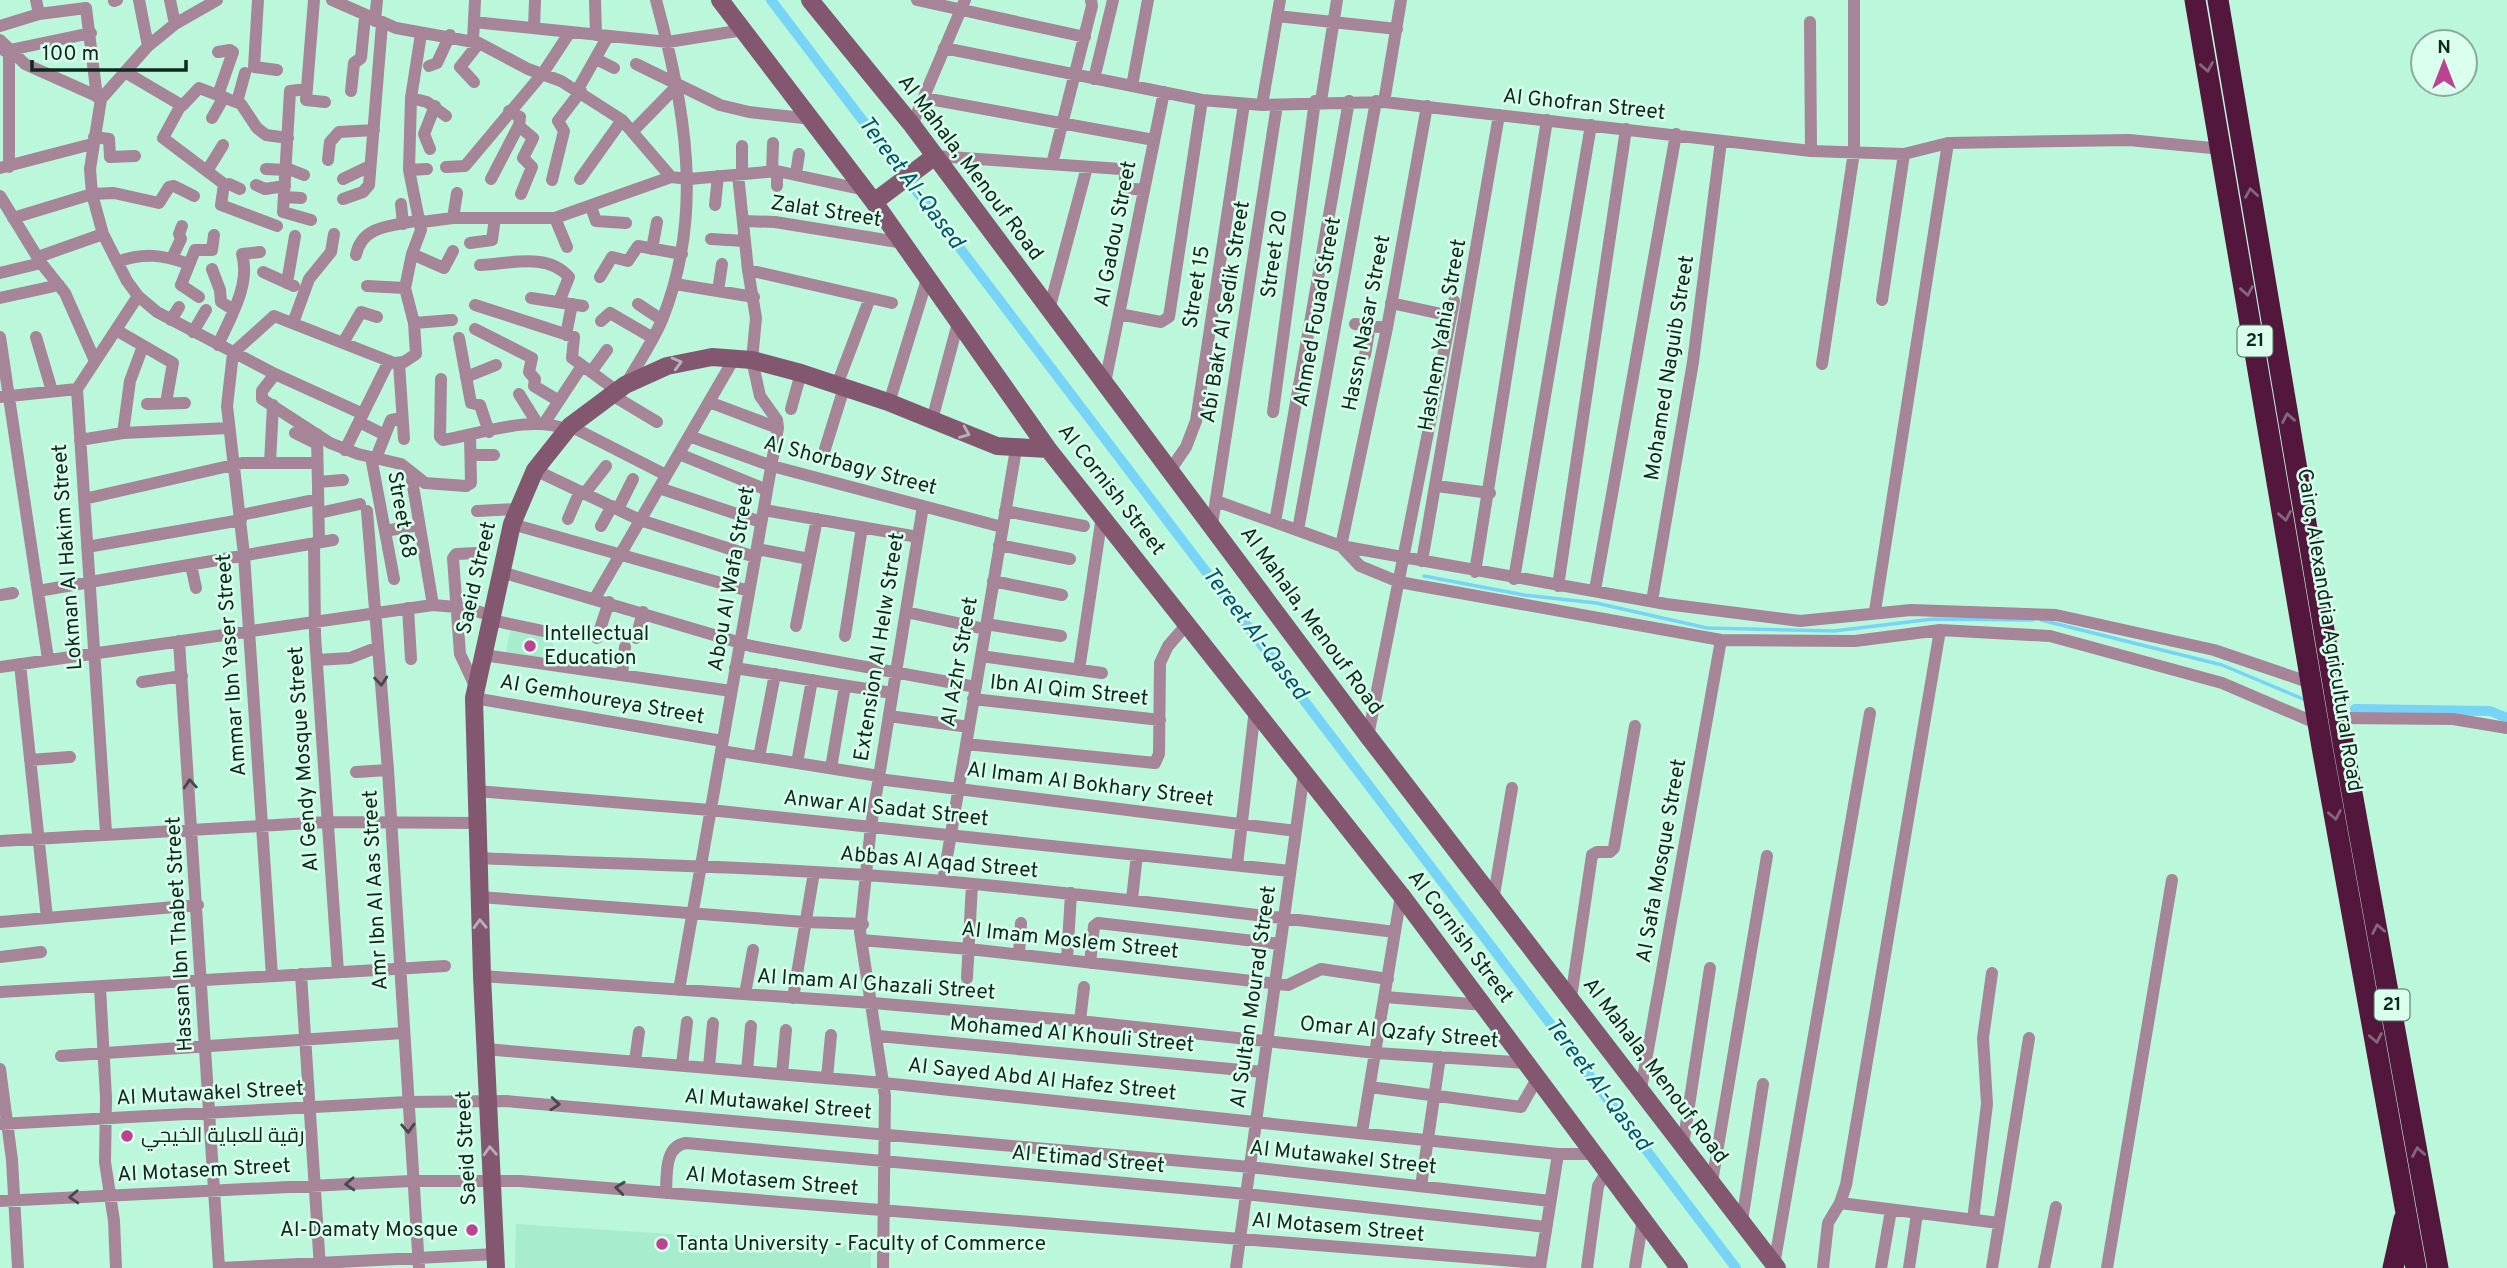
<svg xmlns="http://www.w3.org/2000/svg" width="2507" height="1268" font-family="Overpass,Cairo,sans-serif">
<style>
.built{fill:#a7eccc}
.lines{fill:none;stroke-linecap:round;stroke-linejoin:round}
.stream{stroke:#77d4f7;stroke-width:3.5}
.canal{stroke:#77d4f7;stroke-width:10}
.street{stroke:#a58597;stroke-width:12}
.secondary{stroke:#835770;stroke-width:18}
.highway{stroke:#53173e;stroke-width:21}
.oneway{stroke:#83687b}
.oneway2{stroke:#b3b3b5}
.oneway3{stroke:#444949}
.poi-dot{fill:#be4292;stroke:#dbffed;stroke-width:2.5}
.labels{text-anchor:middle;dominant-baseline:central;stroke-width:5;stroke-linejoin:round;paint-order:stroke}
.shield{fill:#dbffed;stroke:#4d695d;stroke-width:2}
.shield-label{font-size:19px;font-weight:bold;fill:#10291f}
.street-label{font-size:21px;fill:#10291f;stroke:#dbffed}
.poi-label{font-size:21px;fill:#10291f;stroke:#dbffed;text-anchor:start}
.water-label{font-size:23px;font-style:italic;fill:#04566e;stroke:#dbffed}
</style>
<rect width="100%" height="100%" fill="#bbf8db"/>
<!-- built -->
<path class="built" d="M510 631 553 638V661L506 653Z
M516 1224 871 1247V1268H515Z"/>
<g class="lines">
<!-- stream -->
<path class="stream" d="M1424 576 1524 595 1596 603 1707 628 1834 631 1933 619 2033 620
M2041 620 2222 665 2303 699"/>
<!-- canal -->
<path class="canal" d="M771 0 1736 1268
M2355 709 2490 711 2507 718"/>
<!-- street -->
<path class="street" d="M36 0 39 14
M139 0 148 46
M170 0 175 24
M217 0 175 24 148 46 101 99 90 169 92 194 103 234 127 281 138 296 157 312 275 374 363 414
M258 0 254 67 277 70
M314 0 306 100 325 102
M332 0 396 28 479 43 528 69 561 81 622 120 671 177
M595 0 596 35
M917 0 1085 37
M114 1 117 0
M1277 16 1397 29
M375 21 377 0
M474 22 668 42 743 30
M1810 22 1811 151
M0 26 39 14 86 8 97 97
M534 28 535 0
M0 40 25 64 101 98
M473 41 475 0
M944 48 1202 100 1262 105 1384 102 1811 151 1904 154 1948 143 2129 140 2222 149
M5 51 91 33
M9 51V167
M218 52 230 50 233 52 218 95
M596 59 614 68
M636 64 720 105 749 112 812 119
M429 66 437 63 450 35
M125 72 181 105 163 138 224 184 221 205 277 226
M1094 79 1113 0
M474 82 460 67 479 43
M1132 86 1148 0
M307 89 290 91 283 212 311 220
M578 89 608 36
M351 91 354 63 361 58 365 17
M411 98 427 102 446 116
M924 98 1154 140
M1321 101 1337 0
M237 102 245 73
M1384 102 1401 0
M1262 105 1280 0
M182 106 199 88 241 104 257 128 266 135 288 138
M509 111 520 117 519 126 533 138 523 158 532 167 521 194
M212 118 224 97
M912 125 965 0
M633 131 676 87
M94 137 109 139 110 157 135 156
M742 146V174
M430 149 424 134 435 106
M935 156 1121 169 1125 172V188L1144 190
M328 160 330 142 339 132 374 130
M1052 164 1092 6 1091 0
M446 167 465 166 543 73 570 32
M0 168 92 144
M286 168 304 175
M266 169 286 170
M409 170 427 169
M207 171 223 145
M772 172 773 143
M796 174 799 154
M343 179 370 166
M491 179 519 125
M580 179 622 120
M552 180 564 131 558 121 581 91
M256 185 265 189 285 186
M225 186 229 184 240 189
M777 186V171
M0 196 41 263 65 293 95 361
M284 197 301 198
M343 199 363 192 369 185 382 24
M401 204 403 224
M715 205 718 176
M591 207 596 221 626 223
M13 218 92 194 114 193 159 203 169 187 174 186 194 196
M453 218 457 193
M555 218 567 247
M743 221 775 222 904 243
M422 222 453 218H555L671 177 689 179 777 171 865 190
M711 239 745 241
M470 243 492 240 495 218
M652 249 657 222
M412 254 444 268 453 251
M356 255C362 224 394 226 421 220
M38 257 103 234
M172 258 181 239 179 234 182 226
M117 262C144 252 163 255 189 264
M480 265C509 264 547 252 569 277L559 302
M212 269 220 290 221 302 234 310
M748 270 892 303
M263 272 294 286
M0 273 41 263
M600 277 612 257 628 261 638 246 682 254
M287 283 295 236
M675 284 754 297
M367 286 405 288
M718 291 722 264
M199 297 181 285 195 250H212L214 235
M0 298 59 285
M531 298 583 306
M1882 300 1904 154
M1391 303 1451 316
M638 304 662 320
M475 305 574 337 572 358 617 391
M1049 310 1087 167
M1119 314 1161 322 1169 317 1202 100
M171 320 179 307
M601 321 610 313 653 338
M293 323 309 279 331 252 334 234
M414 323 452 320
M1355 324 1387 328
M475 329 532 358 529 372 535 379 534 386 559 401
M116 330 173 363 166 403
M193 332 206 310
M566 335 572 304
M0 337 48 659
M36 337 52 391
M459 338 471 403 480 405 489 432
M343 343 361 312 377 317
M218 345C230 318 251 284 242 254L260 252
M1365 355 1370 325
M399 363 404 439
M1822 364 1854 152V0
M591 372 607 350
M275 374 262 391V399L330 443 358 454 401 464 425 483 466 486 471 483 470 435
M466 377 496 365
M441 379 440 437 443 440C479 434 535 414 567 430
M1105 383 1164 92
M625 385C638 364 652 343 662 320 705 213 685 108 656 0
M837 385 870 298
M519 394 537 423
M612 395 657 422
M0 397 77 389
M709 402 778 428
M889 403 928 276
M147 404 185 403
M791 409 801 373
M1273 412 1315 101
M932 420 959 319
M359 422 385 435
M545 422 582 366
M570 426 666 475
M123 433 130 381 143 346
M295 433 317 444
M317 434 319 542
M689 436 772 466 1002 527
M80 440 123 433 229 428
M825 449 844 388
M345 450 389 361
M679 454 767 490
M471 455H494
M371 457 394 579
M376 458 391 420 402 418
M270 463 273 405
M1171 469 1186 447 1196 421 1244 104
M535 470 640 520 755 557
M411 474 433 605
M318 482 343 480
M1437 486 1490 493
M659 488 761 522
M585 493 606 466
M84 499 242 463H317
M1216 501 1341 546 1666 604 1800 621 1911 610 2056 615 2214 650 2311 683
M618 509 633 479
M764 510 918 537
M367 511 388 770 419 1268
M477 511 517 509
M1005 511 1084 526
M319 513 360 504
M241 515 318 499
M568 519 580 491
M1275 522 1349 101
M512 524 749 591
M1212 525 1277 105
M601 526 612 506
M1298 530 1376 101
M385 531 419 525
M314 543 315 635 338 972
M999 545 1070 559
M1341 546 1360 566 1399 582 1721 640 1855 641 1940 630 2050 636 2222 683 2318 724
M1341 546 1387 328 1427 106
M87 547 241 520
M757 549 809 559
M1422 561 1499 115
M191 565 196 588
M501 572 751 646 976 687
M1475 572 1547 120
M1514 579 1591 125
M993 581 1062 595
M1558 586 1626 129
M1595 590 1676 134
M38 591 333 540
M0 595 13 593
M595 598 735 357
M1652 601 1693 362 1721 141
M408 608 411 659
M1875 611 1948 143
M906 612 985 629
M491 620 567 636
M986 624 1061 636
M796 626 817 519
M845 636 862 527
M597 638 609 602
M636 638 643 612
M179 641 219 1268
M483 655 731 691
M981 656 1102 673
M317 660 350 658 378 647
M20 664 47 918
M0 667 433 605 467 608 492 616
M735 668 892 693
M1079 670 1102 516
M622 675 625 647
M142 682 182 676
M476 688 460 654 453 558 456 554 478 553
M474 698 722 741
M973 699 1160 720
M889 716 969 727
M2339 718 2453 719 2507 728
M1368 736 1454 301
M966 744 1155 763 1159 754 1160 663 1168 646 1188 623
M721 751 879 776
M759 757 775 674
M30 760 70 757
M797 763 812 680
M831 768 845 686
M356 772 388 770
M878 779 1296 831
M477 791 710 810 1290 871
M106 833 77 389 138 296
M0 841 328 822 477 823
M478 858C633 865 789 867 943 881 1094 895 1244 913 1395 932
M1237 865 1255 709
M943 881 1016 449
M480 897 805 922 863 924
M1132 899 1137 855
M1493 901 1512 788
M0 922 198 905
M861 940 969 949 1288 985 1321 969 1388 979
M1019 954 1021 923
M0 957 41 952
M1067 960 1071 893
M1090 963 1094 926 1098 923 1280 944
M301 974 320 1268
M272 976 244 555 227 406 233 353 274 316 394 363 404 362 416 354 414 323 405 288 412 254 421 230 409 170 411 98 421 34
M482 976 873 1003 1080 1021 1376 1053 1528 1063
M967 978 972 884
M100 987 106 1098 105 1162 114 1221 116 1268
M679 990 778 428 777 420 760 396 752 360 756 318 748 270 738 175
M0 992 445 966
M745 994 753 950
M1385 997 1484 1005
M793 998 814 872
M1571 998 1592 855 1597 852H1610L1614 848 1635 726
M1080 1021 1084 987
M878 1036 1263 1072
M485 1049 884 1083 1558 1154H1594
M61 1056 403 1033
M635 1061 639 1032
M682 1065 687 1022
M709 1067 713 1023
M0 1069 12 1160 18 1268
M747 1071 751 1026
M782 1074 786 1030
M827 1078 831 1035
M1370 1087 1521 1107 1538 1077
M1641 1089 1721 640
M0 1124 407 1102 506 1101 1250 1167 1550 1201
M1362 1132 1401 895
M1683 1145 1710 968
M1712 1182 1767 856
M1421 1186 1440 1057
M666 1193C667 1175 664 1146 686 1143L1246 1194 1546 1227
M0 1201 411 1181H520L1540 1263
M1840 1203 1999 1223
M1973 1220 1987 1104 1983 1038 1992 973
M1742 1221 1763 1084
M1774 1265 1870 713
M220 1268 496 1254
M883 1268 885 1096 860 932 871 826 923 506
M1236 1268 1304 772
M1540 1268 1558 1154
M1587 1268 1598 1186 1607 1171
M1635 1268 1643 1218
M1823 1268 1828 1223 1840 1203 1846 1185 1940 630
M1881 1268 1891 1210
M1909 1268 1917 1214
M1992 1268 2029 1038
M2044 1268 2056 1207
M2107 1268 2172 880"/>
<!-- secondary -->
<path class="secondary" d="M720 0 874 202 1048 449 1401 895 1679 1268
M810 0 912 125 1368 736 1777 1268
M874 202 935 156
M496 1268 482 976 474 698 512 524 535 470 570 426 625 385 667 366 712 357 752 360 801 373 888 402 997 446 1048 449"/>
<!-- highway -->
<path class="highway" d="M2195 0 2322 747 2416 1268
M2218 0 2343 743 2438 1268
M2393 1268 2404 1219"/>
</g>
<!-- one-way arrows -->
<defs><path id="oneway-chevron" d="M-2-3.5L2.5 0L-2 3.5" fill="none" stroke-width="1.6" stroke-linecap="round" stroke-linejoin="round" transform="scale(1.75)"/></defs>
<g class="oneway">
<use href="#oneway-chevron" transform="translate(2207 67) rotate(80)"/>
<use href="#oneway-chevron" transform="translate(2251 193) rotate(-99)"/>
<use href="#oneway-chevron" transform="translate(2247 291) rotate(80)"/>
<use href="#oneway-chevron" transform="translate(2288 418) rotate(-100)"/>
<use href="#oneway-chevron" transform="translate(2285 516) rotate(80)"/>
<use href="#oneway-chevron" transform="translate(2335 815) rotate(79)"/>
<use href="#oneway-chevron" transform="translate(2378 929) rotate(-101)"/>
<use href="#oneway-chevron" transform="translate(2376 1038) rotate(79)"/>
<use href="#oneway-chevron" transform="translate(2418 1152) rotate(-100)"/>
</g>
<g class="oneway2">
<use href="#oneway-chevron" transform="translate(677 363) rotate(-15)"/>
<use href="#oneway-chevron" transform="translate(965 433) rotate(22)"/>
<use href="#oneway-chevron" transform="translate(480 924) rotate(-92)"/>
<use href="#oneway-chevron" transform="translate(490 1151) rotate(-93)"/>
</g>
<g class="oneway3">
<use href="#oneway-chevron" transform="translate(381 681) rotate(85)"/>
<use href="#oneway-chevron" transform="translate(190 784) rotate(-94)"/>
<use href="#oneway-chevron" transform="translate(555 1104) rotate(5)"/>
<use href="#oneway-chevron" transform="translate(408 1128) rotate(87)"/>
<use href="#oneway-chevron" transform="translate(350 1184) rotate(177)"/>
<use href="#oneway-chevron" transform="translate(620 1188) rotate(-174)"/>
<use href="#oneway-chevron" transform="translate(74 1197) rotate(177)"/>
</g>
<!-- markers -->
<g class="poi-dot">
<circle cx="530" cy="646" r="7"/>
<circle cx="127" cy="1136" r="7"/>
<circle cx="472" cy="1230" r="7"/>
<circle cx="662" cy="1244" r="7"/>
</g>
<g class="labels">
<!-- shield labels -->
<g class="shield">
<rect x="2237.5" y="325.5" width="35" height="31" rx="5"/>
<rect x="2374.5" y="989.5" width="35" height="31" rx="5"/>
</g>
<g class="shield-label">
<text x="2255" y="341">21</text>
<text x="2392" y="1005">21</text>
</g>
<!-- street labels -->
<g class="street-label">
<text transform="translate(1584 105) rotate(6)">Al Ghofran Street</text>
<text transform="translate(970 168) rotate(53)">Al Mahala, Menouf Road</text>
<text transform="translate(826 212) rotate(9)">Zalat Street</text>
<text transform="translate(1116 234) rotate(-79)">Al Gadou Street</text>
<text transform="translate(1275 254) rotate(-82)">Street 20</text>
<text transform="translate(1197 287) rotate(-81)">Street 15</text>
<text transform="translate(1226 312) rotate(-81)">Abi Bakr Al Sedik Street</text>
<text transform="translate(1318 312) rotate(-80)">Ahmed Fouad Street</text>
<text transform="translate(1367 323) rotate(-79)">Hassn Nasar Street</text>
<text transform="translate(1443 335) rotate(-80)">Hashem Yahia Street</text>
<text transform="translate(1670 368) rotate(-81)">Mohamed Naguib Street</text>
<text transform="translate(850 466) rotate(15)">Al Shorbagy Street</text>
<text transform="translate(1111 490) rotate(52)">Al Cornish Street</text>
<text transform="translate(401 515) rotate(80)">Street 68</text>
<text transform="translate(68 557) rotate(-94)">Lokman Al Hakim Street</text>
<text transform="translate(477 578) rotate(-77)">Saeid Street</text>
<text transform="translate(732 579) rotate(-80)">Abou Al Wafa Street</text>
<text transform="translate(1311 621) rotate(54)">Al Mahala, Menouf Road</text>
<text transform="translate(2329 630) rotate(81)">Cairo, Alexandria Agricultural Road</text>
<text transform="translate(880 647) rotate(-81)">Extension Al Helw Street</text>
<text transform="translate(960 662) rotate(-80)">Al Azhr Street</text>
<text transform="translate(232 665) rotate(-94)">Ammar Ibn Yaser Street</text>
<text transform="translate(1069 691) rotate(6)">Ibn Al Qim Street</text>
<text transform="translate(602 700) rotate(10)">Al Gemhoureya Street</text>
<text transform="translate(304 759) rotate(-94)">Al Gendy Mosque Street</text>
<text transform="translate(1090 785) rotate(7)">Al Imam Al Bokhary Street</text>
<text transform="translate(886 809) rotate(6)">Anwar Al Sadat Street</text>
<text transform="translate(1662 861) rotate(-80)">Al Safa Mosque Street</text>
<text transform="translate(939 863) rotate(5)">Abbas Al Aqad Street</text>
<text transform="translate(376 890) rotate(-93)">Amr Ibn Al Aas Street</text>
<text transform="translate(180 934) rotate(-93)">Hassan Ibn Thabet Street</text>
<text transform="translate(1460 937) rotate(53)">Al Cornish Street</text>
<text transform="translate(1070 941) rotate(6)">Al Imam Moslem Street</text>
<text transform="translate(876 985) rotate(4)">Al Imam Al Ghazali Street</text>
<text transform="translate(1254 997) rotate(-82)">Al Sultan Mourad Street</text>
<text transform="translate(1399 1033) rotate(5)">Omar Al Qzafy Street</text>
<text transform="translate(1072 1035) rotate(5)">Mohamed Al Khouli Street</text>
<text transform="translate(1655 1071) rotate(53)">Al Mahala, Menouf Road</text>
<text transform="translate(1042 1080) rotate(6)">Al Sayed Abd Al Hafez Street</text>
<text transform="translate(210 1094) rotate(-3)">Al Mutawakel Street</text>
<text transform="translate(778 1105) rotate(5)">Al Mutawakel Street</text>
<text transform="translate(467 1148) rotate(-93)">Saeid Street</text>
<text transform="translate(1343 1158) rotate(6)">Al Mutawakel Street</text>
<text transform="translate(1088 1160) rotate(5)">Al Etimad Street</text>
<text transform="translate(204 1171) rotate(-3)">Al Motasem Street</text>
<text transform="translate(772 1182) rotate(5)">Al Motasem Street</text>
<text transform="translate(1338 1228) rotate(5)">Al Motasem Street</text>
</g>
<!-- poi labels -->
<g class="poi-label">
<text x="544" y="634">Intellectual<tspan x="544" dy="24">Education</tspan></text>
<text x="141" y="1136">رقية للعباية الخيجي</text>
<text x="458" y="1230" text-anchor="end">Al-Damaty Mosque</text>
<text x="676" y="1244">Tanta University - Faculty of Commerce</text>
</g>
<!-- water labels -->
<g class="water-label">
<text transform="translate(910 183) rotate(53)">Tereet Al-Qased</text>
<text transform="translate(1254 634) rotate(53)">Tereet Al-Qased</text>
<text transform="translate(1597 1085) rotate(53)">Tereet Al-Qased</text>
</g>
</g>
<!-- north arrow -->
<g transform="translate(2444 63)"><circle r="33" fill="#dbffed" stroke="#8aa99b" stroke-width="2"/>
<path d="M0-5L12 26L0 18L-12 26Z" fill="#be4292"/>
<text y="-10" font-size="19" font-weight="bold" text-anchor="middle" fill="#10291f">N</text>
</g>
<!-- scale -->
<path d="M32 60v10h154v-10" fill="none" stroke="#10291f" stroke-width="3.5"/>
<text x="42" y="60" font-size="21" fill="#10291f" stroke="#dbffed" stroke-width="5" paint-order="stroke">100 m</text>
</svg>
